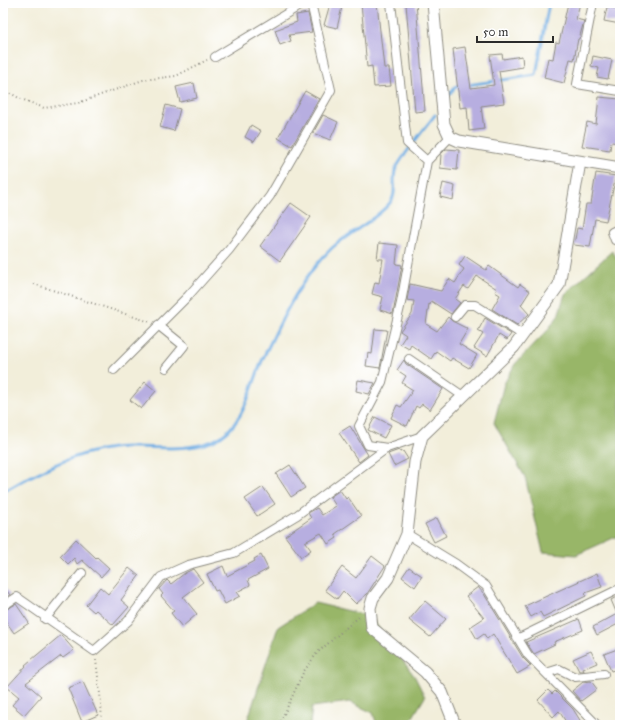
<svg xmlns="http://www.w3.org/2000/svg" width="623" height="728" font-family="'IM FELL Great Primer',serif">
<style>
.forest{fill:#98b668;stroke:#62704a}
.lines{fill:none;stroke-linecap:round;stroke-linejoin:round}
.stream{stroke:#72aee3;stroke-width:3}
.building{fill:#b7aee0}
.minor-casing{stroke:#8e8c82;stroke-width:10}
.tertiary-casing{stroke:#8e8c82;stroke-width:13}
.path{stroke:#8e8c82;stroke-width:2;stroke-dasharray:1 3;stroke-linecap:butt}
.minor{stroke:#fff;stroke-width:8}
.tertiary{stroke:#fff;stroke-width:11}
</style>
<rect width="100%" height="100%" fill="#fff"/>
<filter id="ink" filterUnits="userSpaceOnUse"><feTurbulence type="fractalNoise" baseFrequency=".025" numOctaves="2"/><feDisplacementMap in="SourceGraphic" scale="8" xChannelSelector="R" yChannelSelector="G"/><feConvolveMatrix kernelMatrix="1 2 1 2 8 2 1 2 1" color-interpolation-filters="sRGB"/></filter>
<filter id="wash" filterUnits="userSpaceOnUse"><feTurbulence type="fractalNoise" baseFrequency=".012" numOctaves="4" result="noise"/><feDisplacementMap in="SourceGraphic" scale="16" xChannelSelector="R" yChannelSelector="G"/><feGaussianBlur stdDeviation="0.9" result="paint"/><feColorMatrix in="noise" values="0 0 0 0 0 0 0 0 0 0 0 0 0 0 0 0 0 1.4 0 .05"/><feComposite in="paint" operator="in"/></filter>
<g filter="url(#wash)">
<rect width="100%" height="100%" fill="#f2eeda"/>
<!-- forest -->
<path class="forest" d="M612 251 620 262V535L576 555 543 552 525 477 494 423 504 384 515 364 547 331 558 316 565 294Z
M315 603 370 616 415 677 425 697 408 725H377L373 713 350 702 312 707 310 725H246L278 627Z"/>
<g class="lines">
<!-- stream -->
<path class="stream" d="M467 85 536 75 549 3
M449 95 455 87 461 86
M3 492C37 472 73 453 113 448 146 444 181 454 213 441 246 427 251 383 265 354 283 317 302 276 332 248 350 232 373 222 389 204 398 195 392 182 395 171 396 164 428 124 435 115"/>
</g>
<g id="blocks">
<!-- building -->
<path class="building" d="M361 3H377L384 68H389L391 86 374 87 372 66 367 67Z
M416 3 425 111 415 112 406 4Z
M568 3H580L576 19 584 21 579 39H578L574 60 570 59 564 83 544 78 548 58 553 59 556 42 559 43Z
M330 4 342 7 337 28 324 25Z
M607 7 620 9V24L604 21Z
M308 13 312 32 289 35 291 41 280 45 275 30 297 22 296 15Z
M465 47 471 88 494 85 490 55 502 54 503 59 522 56 523 67 499 71 504 103 481 106 484 129 469 131 467 107 460 108 453 49Z
M593 56 612 60 608 79 597 77 599 68 591 66Z
M194 83 197 98 180 102 176 87Z
M305 91 319 99 292 146 278 138Z
M599 97 620 99V143L611 142 610 150 582 146 587 122 596 124Z
M166 105 180 109 174 131 160 127Z
M323 115 338 122 330 140 313 133Z
M251 125 261 131 254 142 245 137Z
M446 149 459 150 457 170 440 168 441 154Z
M596 173 616 176 606 221 595 219 590 247 574 245 577 228 582 229 586 204H591Z
M443 183 455 186 453 200 440 197Z
M291 203 311 217 280 261 260 246Z
M379 243 398 245 396 264 402 265 393 314 380 310 383 297 372 294 375 282 379 283 383 259H377Z
M465 256 486 270 489 266 518 287 520 284 530 291 521 305 529 314 517 325 492 309 500 295 495 292 497 289 477 276 468 289 464 286 455 299 460 303 451 314 431 301 430 305 429 304 426 324 437 331 448 317 452 321 468 329 459 344 477 355 469 368 452 358 450 361 436 351 431 359 411 345 409 349 400 344 406 335 400 331 412 314 414 301 407 300 410 284 441 291 449 279 455 283 464 269 459 265Z
M485 318 511 334 507 340 499 335 487 356 474 348 483 334 478 331Z
M375 329 387 330 380 368 366 366 368 353 372 354Z
M404 360 406 364 443 389 430 410 422 404 419 408 416 406 407 426 391 418 397 405 401 407 413 390 402 383 406 376 397 370Z
M358 380 375 383 369 394 356 391Z
M145 382 156 391 141 409 130 400Z
M375 417 391 425 384 438 368 430Z
M350 426 368 455 359 462 339 433Z
M399 450 400 452 403 451 408 459 394 466 388 454Z
M290 465 305 488 291 497 276 474Z
M263 487 275 504 257 516 245 499Z
M340 490 346 499 348 497 361 516 335 534 337 538 328 544 321 533 305 542 311 550 301 557 285 536 311 518 308 513 317 508 322 515 336 506 330 497Z
M437 518 446 536 434 542 425 524Z
M76 539 96 558 97 557 109 568 101 577 82 560 77 564 74 558 68 564 60 556Z
M261 555 268 569 248 580 250 585 237 592 240 596 225 604 218 590 215 591 207 574 223 566 227 576 255 561 254 559Z
M372 556 385 566 367 594 356 604 343 591 337 599 325 590 342 567 356 578Z
M409 567 422 576 415 587 402 577Z
M129 568 139 576 121 600 129 607 113 625 96 610 94 612 86 605 100 587 108 594Z
M193 569 203 582 183 597 197 614 182 627 171 613 174 611 161 596 163 594 159 589 167 580 171 584 185 573Z
M597 573 602 587 585 593 586 596 543 617 540 612 531 617 525 606Z
M3 586 10 595 3 599Z
M478 587 484 594 523 658 531 666 517 674 493 634 487 639 484 634 477 639 470 627 484 618 466 596Z
M620 595V623L597 635 593 627 617 614 611 600Z
M425 601 446 619 430 637 409 620Z
M16 604 29 623 14 633 3 617V611Z
M579 619 583 630 554 642 555 644 534 654 526 642Z
M61 635 74 650 63 658 61 656 26 683 41 696 24 715 12 705 19 697 7 687 26 666 25 665Z
M620 648V668L611 671 604 654Z
M591 651 597 663 583 669 584 671H579L573 659Z
M591 681 597 689 581 701 572 691 583 682Z
M83 682 98 715 82 722 68 688Z
M548 690 552 694 555 691 573 709 583 725H568L559 711 553 717 538 700Z"/>
</g>
</g>
<g filter="url(#ink)">
<use href="#blocks" fill-opacity="0" stroke="#8e8c82" stroke-width="1"/>
<g class="lines">
<defs>
<path id="minor" d="M593 3 577 84 620 91
M215 57 304 3
M427 161 450 137
M620 228 612 232 615 240 620 239
M455 317 465 305H475L523 335
M158 325 184 346 166 368
M409 359 463 396
M114 370 188 296 229 250 270 196 331 90 311 3
M387 448 368 445 359 426 382 382 401 303 427 161 407 143 391 3
M407 534 456 564 486 586 528 655 597 725
M3 606 17 597 94 651 128 621 161 577 188 565 234 553 297 515 387 448 422 436
M45 619 82 573
M519 638 617 590
M546 673 559 669 575 677 604 674"/>
<path id="tertiary" d="M433 3 444 124 450 137 459 141 620 168
M455 725 442 692 425 672 372 628 370 608 373 598 388 578 407 534 415 462 422 436 514 347 559 285 580 162"/>
</defs>
<!-- minor casing -->
<use href="#minor" class="minor-casing"/>
<!-- tertiary casing -->
<use href="#tertiary" class="tertiary-casing"/>
<!-- path -->
<path class="path" d="M3 89 19 98 44 108 78 103 143 80 176 76 207 60
M34 284 150 322
M96 660 101 702 102 725
M279 725 304 671 317 653 361 615"/>
<!-- minor -->
<use href="#minor" class="minor"/>
<!-- tertiary -->
<use href="#tertiary" class="tertiary"/>
</g>
</g>
<!-- margin -->
<rect width="623" height="728" fill="none" stroke="#fff" stroke-width="16"/>
<!-- scale -->
<path d="M477 36v6h76v-6" fill="none" stroke="#2b2b2b" stroke-width="2"/>
<text x="483" y="36" font-size="12" fill="#2b2b2b" stroke="#ffffff" stroke-width="3" paint-order="stroke">50 m</text>
</svg>
